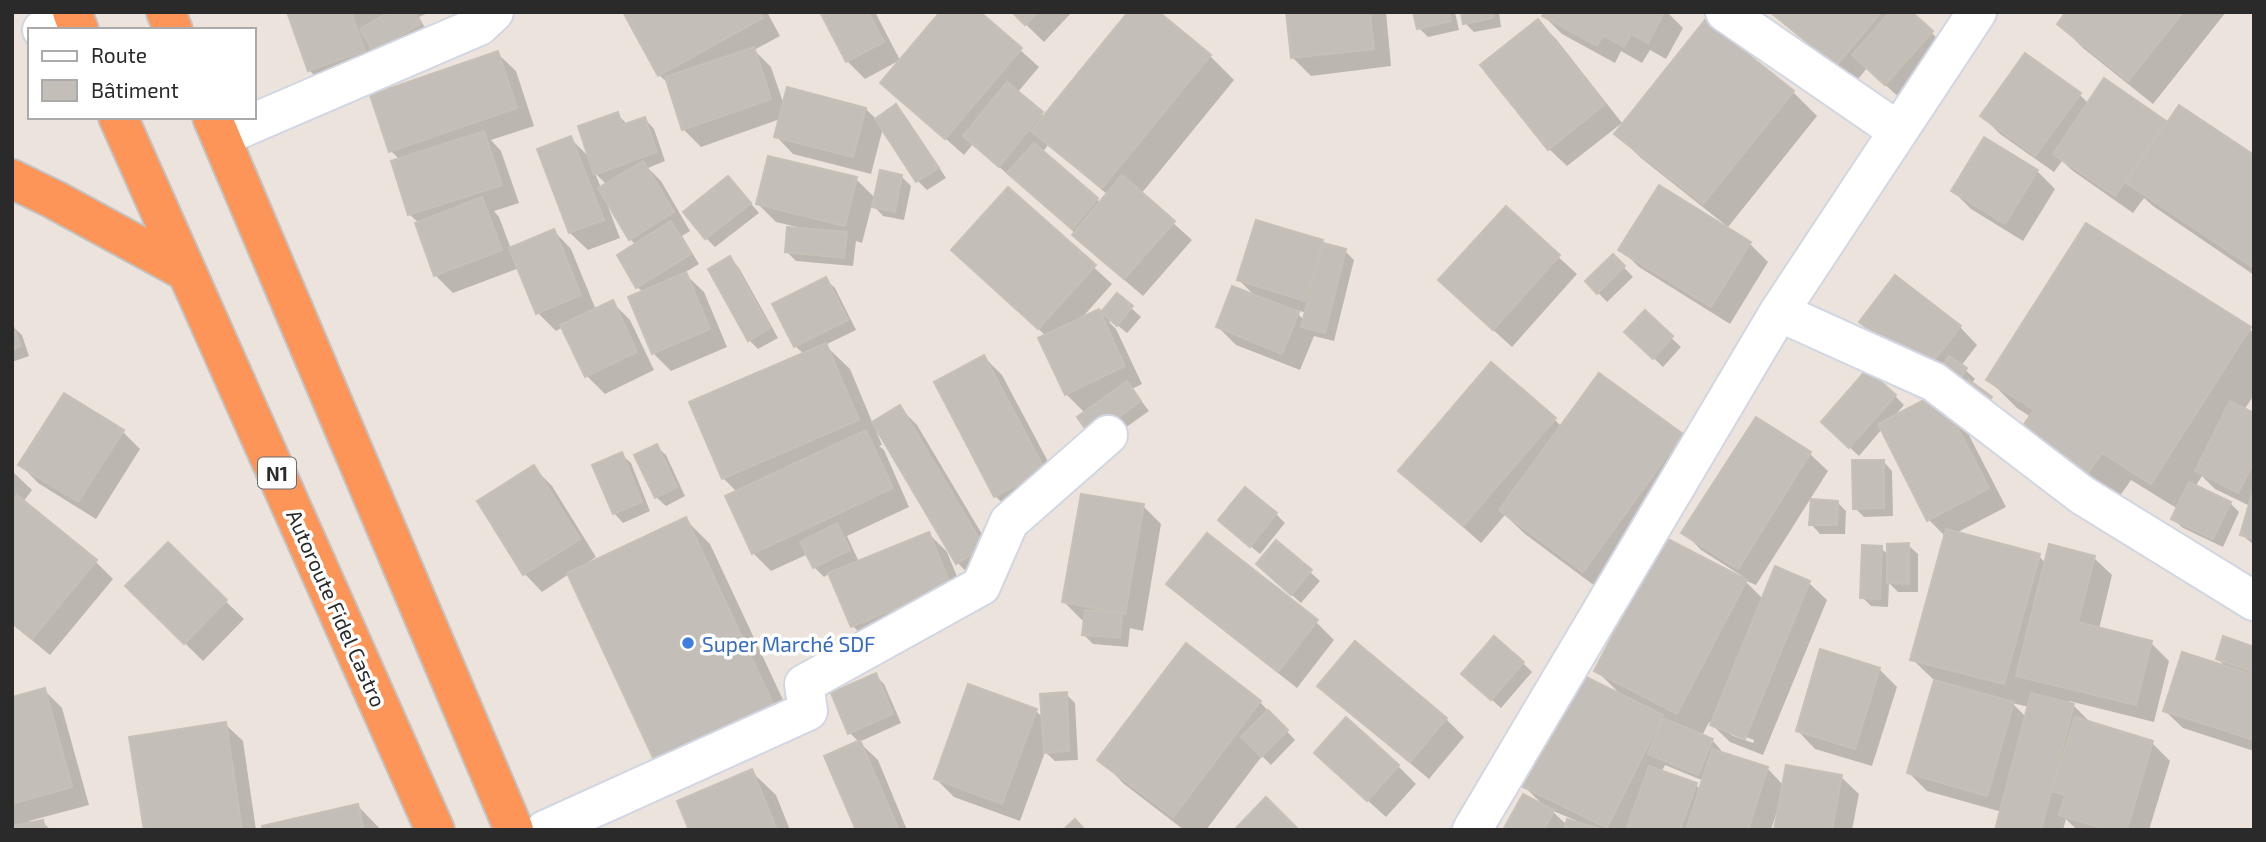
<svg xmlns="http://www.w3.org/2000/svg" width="2266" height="842" font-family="'Exo 2',sans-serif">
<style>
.shadow{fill:#0003;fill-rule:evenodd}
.building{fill:#c4beb9;stroke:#c7c0b6;stroke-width:2}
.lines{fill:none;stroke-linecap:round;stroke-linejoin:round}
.minor-casing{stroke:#d1d6e3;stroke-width:42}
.highway-casing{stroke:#c3c3c3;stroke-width:42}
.minor{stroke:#fff;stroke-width:38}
.highway{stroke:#fc9557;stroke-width:38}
.shop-dot{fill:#3f7fe0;stroke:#fff;stroke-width:2.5}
.labels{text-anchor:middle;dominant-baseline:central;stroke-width:7;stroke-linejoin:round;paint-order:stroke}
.shield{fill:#fff;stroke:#6a6a6a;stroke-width:2}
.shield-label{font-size:19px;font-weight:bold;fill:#2a2a2a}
.street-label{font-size:21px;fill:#2a2a2a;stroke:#fff}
.shop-label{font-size:21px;fill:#366cbe;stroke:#fff;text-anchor:start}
</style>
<rect width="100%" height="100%" fill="#ece4dc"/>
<!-- shadow -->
<path class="shadow" d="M289 12H430L419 17 428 33 327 88 309 70Z
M625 12H767L780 36 754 50 771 67 784 105 866 109 877 120 896 107 905 116 946 178 927 190 918 181 883 128 871 174 793 154 776 136 780 119 701 147 683 129 669 84 659 75Z
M822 12H875L900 60 865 79 847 61Z
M978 12 1039 67 1017 93 1045 117 1210 56 1234 80 1141 194 1192 240 1143 296 1092 252 1074 234 1075 233 973 144 964 155 883 83ZM1048 145 1108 195 1101 203 1042 153Z
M1013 12H1072L1044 42Z
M1288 12H1386L1391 66 1311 76 1293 58Z
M1415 12H1455L1459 30 1428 37 1419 28Z
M1463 12H1499L1501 27 1474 32 1465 23Z
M1547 12H1667L1683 28 1666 59 1650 50 1642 63 1621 51 1615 63 1562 34 1544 16Z
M1770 12H1909L1950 50 1904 102 1867 68 1855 83Z
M2069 12H2226L2153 104 2083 48 2059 24Z
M1538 21 1556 39 1622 123 1567 166 1549 149Z
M498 54 516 71 534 126 491 140 501 151 519 203 494 211 499 217 511 249 554 231 571 249 596 310 612 302 630 320 654 370 605 394 587 376 563 327 556 331 538 313 519 268 453 293 435 275 419 223 410 215 393 163 400 160 391 151Z
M2104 80 2168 125 2254 157V275L2153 206 2144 198 2133 213 2073 171 2062 161 2054 172 2000 134 1982 116 2080 95 2089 104Z
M1793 92 1817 116 1728 227 1641 158 1616 134Z
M617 114 627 124 645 119 654 129 665 161 648 168 661 181 690 231 682 236 699 264 684 273 704 292 727 347 671 371 653 353 643 292 637 287 636 245 630 239 609 204H607L620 238 588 250 570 233V138L590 158ZM595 173 607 185 601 188Z
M2037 171 2055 189 2023 241 1971 209 1953 191Z
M901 176 911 186 904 220 883 216 872 204 862 243 856 241 853 266 796 261 787 252 801 228 776 222 758 204 856 179 876 199Z
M737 187 759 213 715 247 706 238Z
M1008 189 1112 284 1080 320 1101 314 1117 295 1141 317 1127 333 1111 320 1109 322 1116 329 1142 384 1132 389 1149 411 1101 445 1085 413 1066 394 1046 336 971 267Z
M1506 209 1577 274 1512 347 1458 298Z
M1322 242 1326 246 1345 251 1354 260 1334 341 1314 336 1300 370 1236 345 1218 327 1256 297 1239 280ZM1293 309 1307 313 1305 321Z
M1750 244 1768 262 1730 324 1639 267 1621 249Z
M1613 256 1633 277 1607 302 1587 281Z
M730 258 739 268 778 338 758 349 749 340Z
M825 279 835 288 856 330 825 345 850 369 873 424 900 408 917 425 1001 566 975 581 958 563 877 427 875 428 882 445 879 446 884 450 909 507 847 536 859 562 929 534 947 552 968 604 870 644 853 626 830 573 824 577 814 567 808 554 771 571 753 553 727 497 737 492 723 478 804 354 795 346Z
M1645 313 1681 347 1663 367 1636 341Z
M1862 322 1960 327 1977 345 1961 366 1975 379 1971 384 2000 408 1994 416 1879 340Z
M12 326 22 335 29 356 12 362Z
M2249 329 2254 333V395L2244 410 2254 415V545L2242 535 2250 506 2215 489 2202 476 2195 487 2230 503 2239 512 2223 547 2183 528 2173 519 2178 509 2131 480 2117 500 2051 458 2031 417 2017 408 1988 379Z
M984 357 1002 375 1062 488 1013 513 995 496Z
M1600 375 1682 435 1706 459 1607 595 1525 534 1505 515 1481 543 1400 471 1554 419 1562 427Z
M1895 396 1904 405 1892 419 1957 412 2006 507 1956 533 2039 556 2046 564 2094 558 2112 575 2099 629 2151 643 2169 661 2154 722 2069 701 2092 724 2152 743 2170 761 2149 830H2077L2066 819 2063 830H1997L2002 812 1927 791 1909 773 1936 682 1912 659 1946 537 1929 520 1882 429 1859 456 1832 431ZM2012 703 2029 707 2027 718Z
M1756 419 1810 454 1828 471 1756 585 1744 580 1763 599 1809 583 1827 600 1763 755 1730 742 1709 722 1702 736 1712 740 1721 750 1720 754 1767 768 1784 786 1841 777 1859 794 1852 830H1776L1779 812 1777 811 1771 830H1505L1544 806 1525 787 1622 696 1596 670 1740 579 1742 576 1701 550 1684 532ZM1731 731 1754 740 1753 743 1731 735ZM1665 765 1704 781 1701 790 1696 785 1661 773ZM1551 810 1577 821 1576 823 1567 825Z
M123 432 140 449 96 519 38 483 21 465Z
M656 446 666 455 685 496 666 506 656 497Z
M621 454 631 463 650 511 623 523 614 513Z
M1883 461 1892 471 1893 516 1864 517 1855 508Z
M534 468 552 486 596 557 587 563 588 565 686 520 710 544 798 732 569 574 542 592 525 574Z
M12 471 32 490 23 502 95 561 113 579 50 655 12 624Z
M1837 502 1846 511 1845 534H1820L1811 524Z
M1143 506 1161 524 1143 631 1130 628 1128 647 1093 644 1084 635 1086 620H1082L1064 602Z
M1276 514 1285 523 1260 554 1230 529Z
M1277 542 1320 581 1301 603 1267 573Z
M168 545 244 619 203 661 127 586Z
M1908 545 1918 554V592H1898L1889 583 1888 607 1871 606 1862 597 1881 548 1889 556Z
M1169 584 1316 622 1334 640 1297 688 1186 601Z
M1355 644 1446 719 1464 737 1429 779 1338 703 1320 686Z
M1186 646 1260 702 1295 740 1271 765 1262 756 1206 830H1184L1124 784 1100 759Z
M2254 649V751L2183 728 2165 711 2227 668 2218 659Z
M1523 663 1532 672 1501 708 1473 683Z
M1879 669 1897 687 1872 766 1815 749 1798 731Z
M875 675 884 684 901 723 859 742 878 760 907 830H857L859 742 850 733Z
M44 690 62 708 89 805 29 821 30 824 42 821 50 830H12V699Z
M1066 694 1075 703 1078 760 1055 761 1045 752 1020 821 954 797 936 779 1036 711 1043 718Z
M225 724 243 741 256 830H146Z
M1398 766 1416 784 1386 817 1334 770Z
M751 771 776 795 790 830H691Z
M358 806 381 830H265Z"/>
<!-- building -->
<path class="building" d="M287 12H351L365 51 308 71Z
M389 12H414L421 24 373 51 360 29Z
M623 12H760L763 18 658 76Z
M820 12H868L884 42 846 62Z
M940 12H980L1022 48 945 139 880 83Z
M1012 12H1038L1025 25Z
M1128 12H1159L1211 55 1102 188 1031 131Z
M1286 12H1370L1374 49 1291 58Z
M1413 12H1449L1451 21 1417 29Z
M1461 12H1492L1493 18 1463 24Z
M1545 12H1664L1648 43 1631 34 1624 47 1603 35 1597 46 1542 16Z
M1770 12H1881L1836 66Z
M1890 12H1912L1933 31 1885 85 1852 55Z
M2066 12H2183L2128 81 2057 24Z
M1538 19 1605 104 1548 150 1480 65Z
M1705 20 1794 91 1703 204 1614 134Z
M754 47 771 99 682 130 665 77Z
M498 51 517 108 389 152 370 95Z
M2025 53 2081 93 2035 156 1980 116Z
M2104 78 2166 121 2115 196 2053 154Z
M1007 82 1043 112 999 167 963 136Z
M787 87 866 108 853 157 774 137Z
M896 104 939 168 916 182 875 119Z
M2179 105 2254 155V268L2126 183Z
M618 112 622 125 645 117 657 152 594 175 578 126Z
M484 131 502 185 408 215 391 161Z
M571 136 604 220 569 233 537 149Z
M1984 137 2038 170 2005 224 1951 191Z
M1034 143 1098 198 1072 229 1007 173Z
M768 156 857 177 845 226 756 204Z
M643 161 674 212 629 240 598 188Z
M880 170 902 175 895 212 872 207Z
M1122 175 1175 221 1124 279 1072 235Z
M728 176 751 203 705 239 683 212Z
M1659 185 1751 242 1711 307 1618 250Z
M1008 187 1096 265 1038 329 951 250Z
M482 197 502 250 434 276 415 223Z
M1506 206 1560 255 1493 330 1438 280Z
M1256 220 1323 240 1305 301 1237 280Z
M671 221 691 254 636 288 617 255Z
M2086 223 2251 327 2151 484 2102 453 2088 473 2020 430 2034 410 1986 380Z
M787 227 847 232 844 258 785 252Z
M554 229 581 295 536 314 509 248Z
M1323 243 1346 249 1325 333 1301 327Z
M1613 254 1625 266 1597 294 1585 281Z
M730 256 770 328 748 341 708 269Z
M686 272 710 329 652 354 628 297Z
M1895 275 1961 326 1925 372 1859 322Z
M826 277 848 320 794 347 772 304Z
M1232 286 1299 312 1282 354 1216 327Z
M1117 293 1133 306 1117 326 1101 312Z
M613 300 637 352 585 377 560 325Z
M1099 309 1125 366 1065 395 1038 338Z
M1645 310 1673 336 1653 359 1624 332Z
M12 324 21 346 12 350Z
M826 343 859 420 722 479 689 402Z
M984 355 1045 470 994 497 934 382Z
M1949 356 1967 368 1956 385 1938 372Z
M1491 362 1556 418 1463 526 1398 471Z
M1867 369 1896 395 1849 448 1821 422Z
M1599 373 1683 434 1583 572 1499 510Z
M1969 380 1992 397 1984 408 1961 390Z
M1127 381 1141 401 1091 437 1077 417Z
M1939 392 1989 488 1927 521 1878 424Z
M64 393 124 430 78 502 18 465Z
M2230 401 2254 413V462L2238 493 2195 471Z
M900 405 984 547 956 564 872 422Z
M1756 417 1811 452 1738 569 1681 533Z
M866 430 893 488 752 554 725 496Z
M657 444 677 487 655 498 634 455Z
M622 452 642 502 613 514 592 465Z
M1852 460H1884V508L1853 509Z
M534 465 580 539 523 575 477 501Z
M2189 482 2231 502 2213 539 2171 519Z
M1245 487 1277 513 1250 547 1218 520Z
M1081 494 1144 504 1125 614 1062 602Z
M2252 494 2254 495V539L2240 535Z
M17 495 97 560 32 639 12 623V501Z
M1811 499 1838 501 1837 525H1809Z
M686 517 775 708 656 764 567 573Z
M837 523 850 550 813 568 800 542Z
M1946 529 2040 554 2004 684 1910 660Z
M929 532 951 586 851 627 828 573Z
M1207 533 1318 620 1278 672 1166 584Z
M1664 537 1747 580 1677 714 1594 671Z
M1276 540 1312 570 1291 595 1256 564Z
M168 542 227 600 184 644 125 586Z
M1909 543V584L1887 583V544Z
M2049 544 2095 556 2078 622 2152 641 2136 705 2016 676Z
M1862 545 1882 546 1880 599 1860 598Z
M1775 566 1810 581 1745 739 1710 725Z
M1085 610 1122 614 1120 638 1082 635Z
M1494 636 1524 662 1491 700 1461 674Z
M2223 636 2254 647V672L2216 659Z
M1355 641 1447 718 1410 762 1317 686Z
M1186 643 1261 701 1173 817 1097 760Z
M1820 649 1880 668 1855 749 1796 731Z
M2182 652 2254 675V740L2163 711Z
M876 673 893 714 848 734 831 693Z
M1580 674 1663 715 1607 828 1523 787Z
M1934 680 2014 702 1987 796 1907 773Z
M968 684 1037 709 1002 804 934 779Z
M45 688 72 787 12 804V697Z
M1067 692 1069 751 1044 753 1040 694Z
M2031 693 2074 704 2041 830H1995Z
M1268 710 1288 730 1261 757 1241 737Z
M1346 717 1399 765 1367 801 1314 753Z
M2075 717 2153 741 2127 830H2108L2059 815 2065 795 2052 791Z
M1663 718 1713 739 1698 775 1648 754Z
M226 722 242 830H144L129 737Z
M860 740 899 830H856L824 756Z
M1712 749 1768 767 1748 830H1686Z
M1786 765 1842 775 1832 830H1774Z
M1649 766 1697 783 1680 830H1626Z
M752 769 777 830H689L677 801Z
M1523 794 1554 810 1544 830H1503Z
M1266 797 1299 830H1234Z
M358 804 364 830H263L262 826Z
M1075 819 1085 830H1063Z
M1567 819 1604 830H1564Z
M43 820 45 830H12V826Z"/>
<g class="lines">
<defs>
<path id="minor" d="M1725 12 1898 131
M42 30 74 12
M221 137 479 26 494 12
M1779 312 1934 382 2082 495 2254 601
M545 830 808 711 804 684 981 586 1009 522 1108 435
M1472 830 1779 312 1977 12"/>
<path id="highway" d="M72 12 79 30
M166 12 173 30
M118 117 435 830
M212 117 514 830
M12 179 55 200 187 272"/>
</defs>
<!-- minor casing -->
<use href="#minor" class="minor-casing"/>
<!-- highway casing -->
<use href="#highway" class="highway-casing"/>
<!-- minor -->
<use href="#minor" class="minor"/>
<!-- highway -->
<use href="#highway" class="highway"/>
</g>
<!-- markers -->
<circle class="shop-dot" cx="688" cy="643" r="7"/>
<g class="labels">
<!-- shield labels -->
<rect class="shield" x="258" y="457.5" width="38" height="31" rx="5"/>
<g class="shield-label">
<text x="277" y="473">N1</text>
</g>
<!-- street labels -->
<g class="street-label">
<text transform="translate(337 608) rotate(66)">Autoroute Fidel Castro</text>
</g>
<!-- shop labels -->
<g class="shop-label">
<text x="702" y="643">Super Marché SDF</text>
</g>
</g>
<!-- border -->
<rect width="2266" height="842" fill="none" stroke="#2a2a2a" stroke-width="28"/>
<!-- legend -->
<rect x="28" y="28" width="228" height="91" fill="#ffffff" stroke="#aaaaaa" stroke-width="2"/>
<rect x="42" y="51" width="35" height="10" fill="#ffffff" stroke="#aaaaaa" stroke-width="2"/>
<text x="91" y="63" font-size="21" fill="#2a2a2a">Route</text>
<rect x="42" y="80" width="35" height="21" fill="#c4beb9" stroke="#aaaaaa" stroke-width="2"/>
<text x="91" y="98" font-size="21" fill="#2a2a2a">Bâtiment</text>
</svg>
